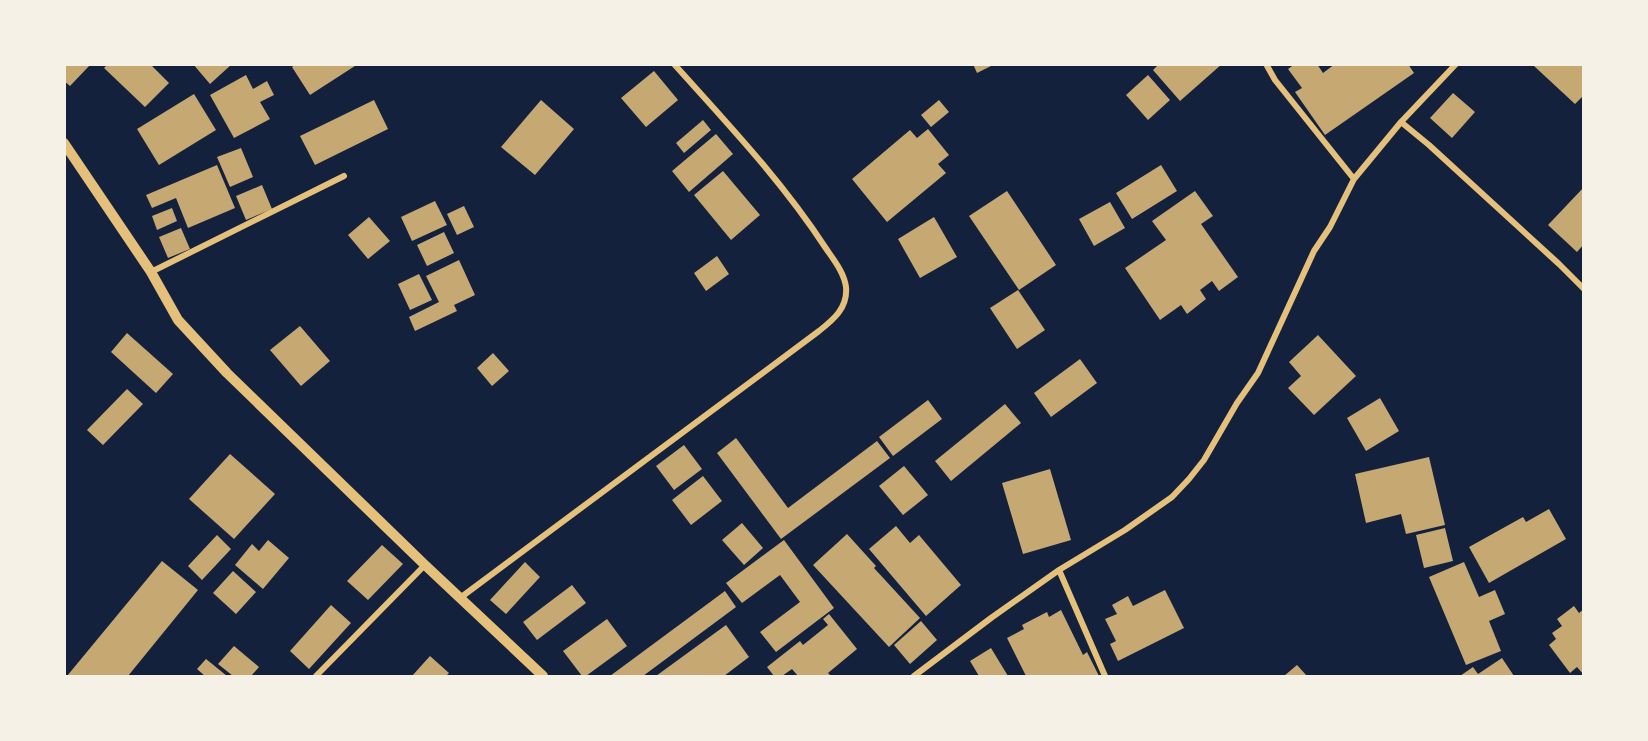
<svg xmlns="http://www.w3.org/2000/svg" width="1648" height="741" font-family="'DejaVu Sans',sans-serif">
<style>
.building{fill:#c6a872}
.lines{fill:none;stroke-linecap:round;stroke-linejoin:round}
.minor{stroke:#e5c07b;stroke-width:6}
.tertiary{stroke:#e5c07b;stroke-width:10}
</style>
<rect width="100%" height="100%" fill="#14213d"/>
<!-- building -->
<path class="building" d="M64 64H91L70 86 64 81Z
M108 64H150L169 83 145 107 104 68Z
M193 64H232L210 84Z
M296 64H358L310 95 292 67Z
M973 64H995L977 73Z
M1159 64H1222L1180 101 1153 70Z
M1295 64H1317L1323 73 1335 64H1408L1414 73 1325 135 1295 92 1302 88 1288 69Z
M1536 64H1579L1584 68V95L1575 104 1534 66Z
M654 71 678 100 646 127 621 98Z
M246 75 253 89 267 81 274 95 260 102 270 119 234 138 210 95Z
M1148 75 1170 100 1148 120 1126 95Z
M1453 93 1475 112 1452 138 1430 118Z
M194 94 216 130 159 165 137 129Z
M374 100 388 129 315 165 300 136Z
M541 100 574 129 535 175 501 147Z
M939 100 949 112 931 127 921 115Z
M703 120 711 130 684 153 676 143Z
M928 129 949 155 938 164 946 173 887 222 852 179 910 130 917 138Z
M716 134 733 154 689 192 672 171Z
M241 148 253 177 230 187 217 157Z
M217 165 235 208 188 228 176 198 152 208 146 195Z
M1161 165 1177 191 1132 219 1116 193Z
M723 171 760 215 731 240 694 195Z
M262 185 272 209 246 220 236 196Z
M1584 187V244L1577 252 1548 225Z
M1007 191 1056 265 1019 290 969 216Z
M1195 191 1213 216 1201 224 1238 277 1219 291 1212 281 1200 290 1206 299 1187 314 1181 305 1160 320 1125 268 1166 240 1152 221Z
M435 201 447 225 412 241 401 217Z
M1110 202 1125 228 1094 246 1079 219Z
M464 206 474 227 457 235 447 214Z
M172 208 177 221 157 230 152 216Z
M369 217 390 241 368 259 348 235Z
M934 217 957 257 920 278 898 239Z
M181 228 190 249 168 258 159 237Z
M444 232 454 253 427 266 417 245Z
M717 256 729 274 706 291 694 273Z
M459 260 475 295 454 305 457 311 415 331 409 317 439 302 426 276Z
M419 274 432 300 410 310 398 284Z
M1018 290 1045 330 1017 349 990 308Z
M300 326 330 361 301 386 270 350Z
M127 333 173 374 156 393 111 352Z
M1318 335 1356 376 1314 415 1288 388 1301 376 1289 362Z
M493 353 509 371 492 386 477 368Z
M1080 359 1097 383 1051 417 1034 393Z
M127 389 143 404 103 445 87 430Z
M1380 398 1399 431 1366 451 1347 418Z
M928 400 942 419 893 456 879 437Z
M1005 404 1021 423 951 481 935 461Z
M736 438 788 508 877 441 890 458 781 539 717 453Z
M684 445 702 469 674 490 656 466Z
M230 454 275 494 234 539 189 499Z
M1429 457 1445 525 1406 534 1401 514 1366 523 1355 474Z
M904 466 928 495 903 515 879 486Z
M1050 469 1071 540 1023 554 1002 483Z
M703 476 722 501 691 525 672 500Z
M1549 509 1566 539 1489 583 1469 547 1523 517 1526 522Z
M742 523 763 548 744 565 722 540Z
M896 526 910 543 919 535 961 585 926 616 869 549Z
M1445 528 1453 561 1424 568 1416 535Z
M847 534 876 566 874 568 920 618 889 647 813 565Z
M217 535 231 549 202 580 188 566Z
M268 540 289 558 263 589 235 565 252 544 259 551Z
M784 540 834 608 776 652 760 632 800 602 780 575 742 603 726 583Z
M382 545 403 564 368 600 347 581Z
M162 561 198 590 128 676H67Z
M525 562 540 577 506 614 490 600Z
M1464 562 1479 597 1495 590 1505 614 1489 621 1501 651 1466 665 1429 577Z
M233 571 256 592 236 614 213 593Z
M572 585 586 603 537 640 523 622Z
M1165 590 1184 628 1118 661 1110 644 1116 641 1105 619 1117 614 1112 605 1128 596 1133 606Z
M725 591 736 607 643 676H610Z
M331 605 351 623 309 669 290 651Z
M1574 606 1579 613 1584 609V675L1577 667 1570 673 1549 645 1556 639 1552 633 1562 626 1557 619Z
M1061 610 1083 655 1087 652 1099 676H1026L1007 638 1024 629 1022 625 1047 612 1049 617Z
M829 614 857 649 828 673 831 676H798L792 669 782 676H774L767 667 800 641 803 645 828 625 823 619Z
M607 619 627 646 586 676H582L563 651Z
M921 621 937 640 910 664 894 645Z
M726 625 749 657 724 676H656Z
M234 646 259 667 251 676H233L218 664Z
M991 648 1008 676H979L970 661Z
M430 656 449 673 446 676H412Z
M1502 658 1514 676H1460L1473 667 1478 674Z
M206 659 227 676H205L197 669Z
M1297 665 1307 676H1284Z"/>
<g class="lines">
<!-- minor -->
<path class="minor" d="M1266 64 1275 80 1354 179
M1401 122 1456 64
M151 272 344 176
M1059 570 1105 676
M460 598 819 331C833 320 848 308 846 287 844 272 833 259 825 247 782 181 727 123 674 64
M316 676 425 565
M914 676 991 618 1059 570 1125 530 1172 497 1189 479 1204 460 1237 403 1258 373 1314 251 1330 227 1354 179 1401 122 1429 145 1559 264 1584 289"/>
<!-- tertiary -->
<path class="tertiary" d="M64 143 151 272 178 320 227 373 425 565 543 676"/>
</g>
<!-- border -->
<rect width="1648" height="741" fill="none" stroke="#f6f1e7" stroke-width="132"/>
</svg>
